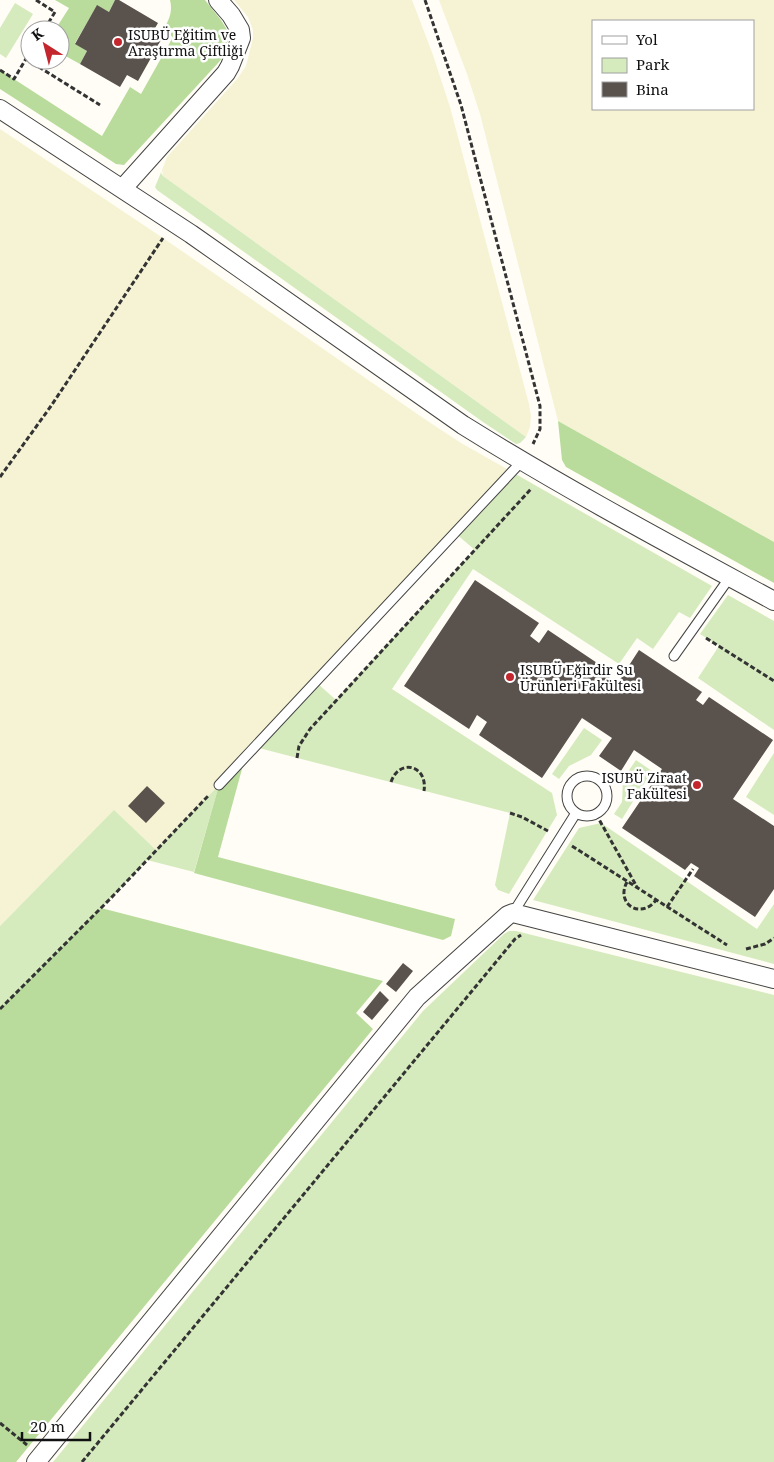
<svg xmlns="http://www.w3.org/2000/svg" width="774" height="1462" font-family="'Noto Serif',serif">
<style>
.farmland{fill:#f6f3d4;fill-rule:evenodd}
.green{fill:#d5ebbd}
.forest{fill:#b9dc9c}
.building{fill:#5a524d}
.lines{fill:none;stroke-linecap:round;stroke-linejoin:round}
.service-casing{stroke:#444;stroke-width:11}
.minor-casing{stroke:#444;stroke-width:20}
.path{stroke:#333;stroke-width:3;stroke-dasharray:5 2.5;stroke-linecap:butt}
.service{stroke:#fff;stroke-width:9}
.minor{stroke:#fff;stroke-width:18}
.poi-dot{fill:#c4262e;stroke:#fff;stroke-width:2}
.labels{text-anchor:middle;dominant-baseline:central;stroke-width:5;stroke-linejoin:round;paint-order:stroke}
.poi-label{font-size:14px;fill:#111;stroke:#fff;text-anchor:start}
</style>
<rect width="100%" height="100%" fill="#fffdf5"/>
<!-- farmland -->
<path class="farmland" d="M234 0H412L433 55 450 107 529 404 531 416 530 427 526 437 163 176 162 170 167 157 238 78 246 66 253 38V30L248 17Z
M439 0H774V542L558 421 480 114 467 74ZM593 21H753V109H593Z
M0 129 163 238 426 420 461 443 512 472 255 747V754L245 758 156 850 114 811 0 926Z"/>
<!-- green -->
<path class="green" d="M15 3 33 14 6 58 0 54V28Z
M162 170 161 173 163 176 526 437 520 443 516 444 483 422 157 190 155 187Z
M512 472 712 586 690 618 679 612 653 649 637 638 619 664 473 569 392 689 552 793 557 815 509 894 498 890 495 885 510 813 255 747 316 682 336 700 475 550 455 533Z
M728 595 774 621V730L698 678 719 646 700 634Z
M584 728 602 740 591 755 569 766 559 779 552 774Z
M774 753V815L746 797Z
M636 760 652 771 622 819 614 814 622 802 623 779Z
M219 785 194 872 147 860 110 899 0 1009V926L114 810 156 850Z
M601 823 757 929 774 904V964L533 900 579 828Z
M509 931H516L774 995V1462H53L423 1011 504 934Z"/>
<!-- forest -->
<path class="forest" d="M55 0H115L109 12 97 6 75 43 87 51 80 64 60 53V30H55L69 8Z
M170 0H205L221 20 229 33V37L222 58 219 62 124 165 116 164 0 89V70L102 136 130 87 141 94 173 37 162 31C169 21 173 12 170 0Z
M558 421 774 542V583L566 467 562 460Z
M245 758 218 857 455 919 451 936 443 940 194 873 219 785Z
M101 908 383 981 356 1013 373 1029 16 1462H0V1009Z"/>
<!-- building -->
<path class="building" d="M115 0H119L158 23 151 35 161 40 138 81 127 75 120 87 80 64 87 51 75 44 97 5 109 12Z
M475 580 539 623 530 636 539 643 548 630 612 673 607 682 615 687 639 650 702 692 696 700 703 705 709 697 773 740 733 799 774 826V889L755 917 694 876 699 868 691 863 685 870 622 828 662 769 634 750 621 771 599 756 612 738 582 718 542 778 479 735 487 722 477 715 469 729 404 686Z
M147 786 165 803 146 823 128 806Z
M403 963 413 971 396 992 386 984Z
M380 991 389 1000 372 1020 363 1012Z"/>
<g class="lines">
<defs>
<path id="service" d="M674 656 730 577
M567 796a20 20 0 1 1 40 0a20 20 0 1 1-40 0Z
M219 785 522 461
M513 913 576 813"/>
<path id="minor" d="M0 109 191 234 463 425C564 488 669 544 774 601
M123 188 226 73 230 66 241 38 240 30 231 15 218 0
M36 1462 417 997 508 915 513 913 774 979"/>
</defs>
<!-- service casing -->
<use href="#service" class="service-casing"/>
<!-- minor casing -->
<use href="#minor" class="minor-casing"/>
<!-- path -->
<path class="path" d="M36 0 55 12 44 30
M425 0 461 105 540 406V429L533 444
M26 59 100 105
M0 70 14 79 30 52
M0 477 51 406 163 238
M706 638 774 681
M297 758 299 746 310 729 531 489
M391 782C399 758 428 765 424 791
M510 813 522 817 548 831
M596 814 637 887
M572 846 727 945
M627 882C615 904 641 920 656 900
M667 907 693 869
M746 949 765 944 774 938
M0 1009 110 899 208 796
M0 1423 27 1445
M82 1462 515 939 521 935"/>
<!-- service -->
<use href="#service" class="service"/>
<!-- minor -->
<use href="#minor" class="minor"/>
</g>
<!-- markers -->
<g class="poi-dot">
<circle cx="118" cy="42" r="5"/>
<circle cx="510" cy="677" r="5"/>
<circle cx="697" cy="785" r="5"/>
</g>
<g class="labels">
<!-- poi labels -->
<g class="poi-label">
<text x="128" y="34">ISUBÜ Eğitim ve<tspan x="128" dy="16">Araştırma Çiftliği</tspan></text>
<text x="520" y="669">ISUBÜ Eğirdir Su<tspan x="520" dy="16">Ürünleri Fakültesi</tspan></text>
<text x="687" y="777" text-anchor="end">ISUBÜ Ziraat<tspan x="687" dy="16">Fakültesi</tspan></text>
</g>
</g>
<!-- legend -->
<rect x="592" y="20" width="162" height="90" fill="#ffffff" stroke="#a0a0a0"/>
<rect x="602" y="36" width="25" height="8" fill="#ffffff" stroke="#a0a0a0"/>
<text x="636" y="45" font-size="15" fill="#111111">Yol</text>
<rect x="602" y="58" width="25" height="15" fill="#d5ebbd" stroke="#a0a0a0"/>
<text x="636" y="70" font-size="15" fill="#111111">Park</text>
<rect x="602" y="82" width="25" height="15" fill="#5a524d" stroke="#a0a0a0"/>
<text x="636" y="95" font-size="15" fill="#111111">Bina</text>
<!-- north arrow -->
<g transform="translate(45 45) rotate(324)"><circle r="24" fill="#ffffff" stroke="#a0a0a0"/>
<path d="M0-4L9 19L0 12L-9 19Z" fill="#c4262e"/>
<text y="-8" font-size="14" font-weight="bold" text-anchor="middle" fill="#111111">K</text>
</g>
<!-- scale -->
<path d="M22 1432v8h68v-8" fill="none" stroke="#111111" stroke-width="2.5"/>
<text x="30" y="1432" font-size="15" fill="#111111" stroke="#ffffff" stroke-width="4" paint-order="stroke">20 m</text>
</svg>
